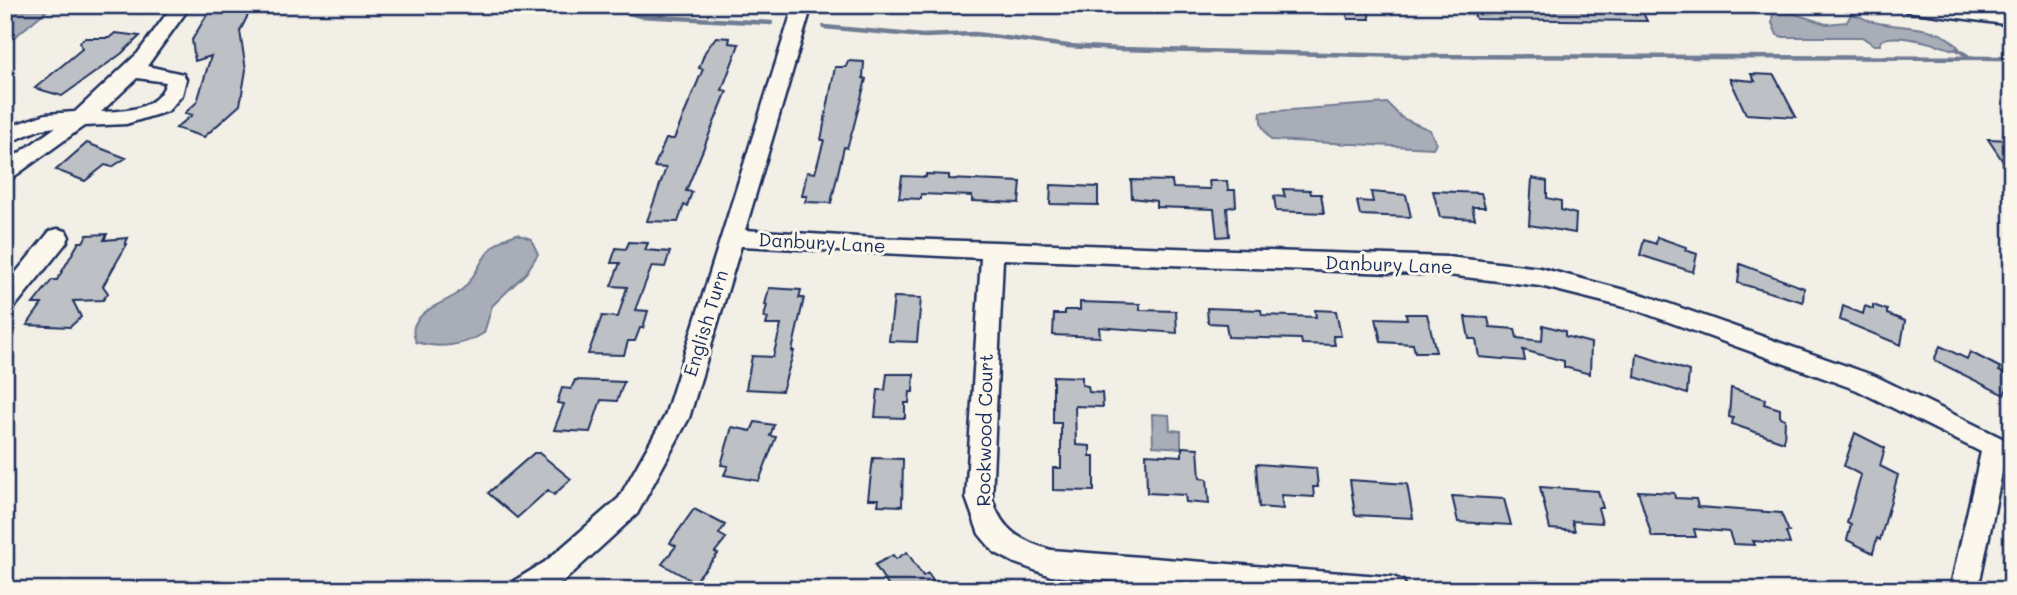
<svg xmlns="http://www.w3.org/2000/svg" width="2017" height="595" font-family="Mali,sans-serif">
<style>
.water{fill:#a9adb7;stroke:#707b93;stroke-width:2}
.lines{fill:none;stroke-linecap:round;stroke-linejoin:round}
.stream{stroke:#707b93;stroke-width:4.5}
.building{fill:#bdc0c4;stroke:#1b2f5e;stroke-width:2}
.minor-casing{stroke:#1b2f5e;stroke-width:5}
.minor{fill:#fbf7ec;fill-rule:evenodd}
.labels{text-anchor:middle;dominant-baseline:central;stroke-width:6;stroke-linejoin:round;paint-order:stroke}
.street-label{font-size:19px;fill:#1b2f5e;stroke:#fbf7ec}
</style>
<rect width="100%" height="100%" fill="#f2efe6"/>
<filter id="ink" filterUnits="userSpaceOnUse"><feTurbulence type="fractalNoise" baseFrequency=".0143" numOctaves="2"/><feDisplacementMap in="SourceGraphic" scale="14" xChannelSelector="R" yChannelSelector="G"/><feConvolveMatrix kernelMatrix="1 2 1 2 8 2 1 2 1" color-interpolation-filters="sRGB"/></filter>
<g filter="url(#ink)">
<!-- water -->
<path class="water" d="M18 5H53L5 45V15Z
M1773 7 1826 24 1847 22 1851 14C1859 15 1865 20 1873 22 1901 29 1939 23 1959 48L1954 50C1938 45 1895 31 1881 41L1880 45H1874L1862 37H1783L1777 35 1772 23Z
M1387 103 1402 118 1430 130 1436 143 1433 148 1271 140C1264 131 1259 123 1261 112Z
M517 234 531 239 538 254 526 273 492 306 484 333C464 346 439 349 416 342 413 335 412 327 417 321 426 307 444 303 457 294 484 273 478 245 517 234Z
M1152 414 1169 415 1170 430 1181 431V448L1153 446Z"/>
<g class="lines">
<!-- stream -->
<path class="stream" d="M613 5 615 9 640 16 771 23
M824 27 923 36 975 34 1068 46 1119 49 1408 56 2012 58
M1957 49 1969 57"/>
</g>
<!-- building -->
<path class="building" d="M1344 5H1367L1370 19H1348Z
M1471 5H1639L1647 21 1476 19Z
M230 7 228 12 250 11 240 31 246 70 240 105 204 137 176 128 192 115 185 113 197 102 211 56 195 61 192 40 208 13 214 8Z
M115 33 140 36 121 54 62 96 35 88 82 49 80 42 85 38H109Z
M716 37 730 38 729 43 739 44 722 90 727 91 686 191 692 192 687 206 684 205 678 222 647 221 666 168 654 167 666 139H674L703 69 699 68 705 52Z
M848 61 864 62 863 78 866 79 853 129 847 148 844 147 831 203 805 202 807 196H802L807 172 815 173 824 140H821L835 67H846Z
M1751 74 1774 75 1796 117 1746 114 1730 79 1755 81Z
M1988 139 2012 140V175Z
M87 143 126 158 112 167 105 165 85 181 56 170Z
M926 174 949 175V179L1021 182 1019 203 972 201V196L921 194V199L899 198 902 176 926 177Z
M1532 178 1547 181V198L1561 201V210L1576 214 1575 233 1529 225Z
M1131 180 1172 181 1173 188 1210 189 1209 181H1227L1228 190H1235L1236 206 1227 208 1229 236 1217 237 1214 209 1156 207V201L1132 198Z
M1051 185 1098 187V205L1050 204Z
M1283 189 1310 190 1311 194H1321L1324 213 1276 211 1274 196 1285 197Z
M1433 191 1481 193 1485 207H1472L1475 219 1440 217Z
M1371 192 1406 195 1411 217 1360 215 1357 201 1373 202Z
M107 234 104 240 128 238 125 244H127L103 286 108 293 103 300 73 301 81 317 70 327 27 325 42 304H33L52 280H57L79 242H83L87 235Z
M1657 237 1686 247 1685 250 1697 254 1693 272 1640 255 1644 240 1656 244Z
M629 242 648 243 645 250 670 252 665 267 652 266 635 310 648 311 643 328H640L635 341H628L624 355 588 354 602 316 618 317 627 287 611 286 620 263H611L616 248 626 249Z
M1740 264 1804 288 1803 302 1738 283Z
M769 288 801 290 799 298H804L792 351H794L782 391 746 389 752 356 773 357 781 325H766L768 318 764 317 767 305H765Z
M894 297 921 298 917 342 889 341Z
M1080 302 1140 304V310L1176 311 1177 333 1099 327 1100 337 1053 335 1054 314H1065V310H1080Z
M1873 305 1887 310V314L1905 321 1901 345 1840 320 1843 306 1863 314 1865 306 1873 309Z
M1207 308 1261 310 1262 315 1316 317 1315 310 1336 311 1341 336H1333L1335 345 1302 344 1301 339 1228 337 1226 324 1208 323Z
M1406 314H1427L1436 352H1415L1413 344 1381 342 1376 318 1407 319Z
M1465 317 1488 318 1490 327 1515 329 1517 338 1542 341 1543 325 1565 331V336L1591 343 1590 374 1564 367V361L1523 350 1525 361 1479 357 1476 339H1469Z
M1940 346 1967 359 1970 352 2001 368 1999 371 2012 377 2004 395 1934 360Z
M1637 354 1689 371 1687 394 1635 377Z
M887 374H914L913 392H910L909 403H905V418L875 417 878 390H885Z
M1053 376 1082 377V385L1088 386 1089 392 1102 393 1103 407 1075 406 1076 445 1090 446V456H1094V491L1053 490V468H1061V423H1053Z
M575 380 624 382 617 401 601 400 590 432 554 430 564 404 557 403 562 388 571 389Z
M1731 388 1765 399 1764 404 1780 409V417L1785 419 1784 442 1732 424 1733 418 1729 417Z
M755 422 774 425 770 436 776 437 759 481 724 475 728 466 721 465 732 427 751 431Z
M1855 433 1885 448 1880 466 1898 475 1880 540 1877 538 1873 553 1847 540 1851 525 1847 523 1861 475 1844 466Z
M1182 447 1198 448 1200 478 1207 479 1209 504 1186 502 1185 495 1147 493 1146 454 1182 456Z
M534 453H539L571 479 554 495 548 490 517 518 488 493Z
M873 458 903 459 902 506 878 505 879 499H868Z
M1256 464 1316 468 1318 487H1313L1314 497 1281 495 1283 509 1259 507Z
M1350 480 1407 484 1413 518 1355 515Z
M1540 487 1598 491 1603 508H1598L1602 523 1572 521 1575 531 1550 529Z
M1638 491 1674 493 1675 498 1696 499 1698 507 1781 513 1789 532H1786L1790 544 1753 541 1755 545 1733 544 1729 532 1694 529 1696 537H1652Z
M1452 496 1504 499 1511 525 1458 522Z
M694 509 725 525 719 534 726 538 715 552 718 554 694 582 662 564 676 546 670 543Z
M907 552 923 576 928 573 939 590H891L875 565 893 555 896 559Z"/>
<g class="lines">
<defs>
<path id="minor" d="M173 5H191L147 66 183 74 186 79 182 95 168 111 126 124 84 126 12 178 5 180V163L56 127 41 129 5 144V128L46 114 75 112 138 53ZM137 78 166 82C158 110 126 111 101 112Z
M794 5H812L745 230 874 238 1448 257 1540 268 1647 296 1875 376 2012 443V466L2004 463 1978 590H1950L1981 452 1857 390 1636 310 1540 286 1448 275 1003 259 992 498C1001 530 1020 541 1051 550L1393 577 1403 581 1407 590H1227L1051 576 1015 563 994 552 979 534 966 498 981 258 741 246 689 418 637 514 565 580 549 590H510L514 581 545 562 619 498 665 416Z
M1897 5H1951L2012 13V25L1906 11Z
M58 229 66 231 69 237 66 243 13 309 5 312V286L50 231Z"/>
</defs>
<!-- minor casing -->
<use href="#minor" class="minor-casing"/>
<!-- minor -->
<use href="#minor" class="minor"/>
</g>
</g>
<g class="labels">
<!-- street labels -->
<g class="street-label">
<text transform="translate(822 242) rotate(3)">Danbury Lane</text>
<text transform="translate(1389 264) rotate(2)">Danbury Lane</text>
<text transform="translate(705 323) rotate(-73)">English Turn</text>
<text transform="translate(984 430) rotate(-89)">Rockwood Court</text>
</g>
</g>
<!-- margin -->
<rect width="2017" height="595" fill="none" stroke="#fbf7ec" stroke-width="28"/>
<rect x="14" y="14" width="1989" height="567" fill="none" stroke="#1b2f5e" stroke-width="2.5" filter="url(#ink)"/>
</svg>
